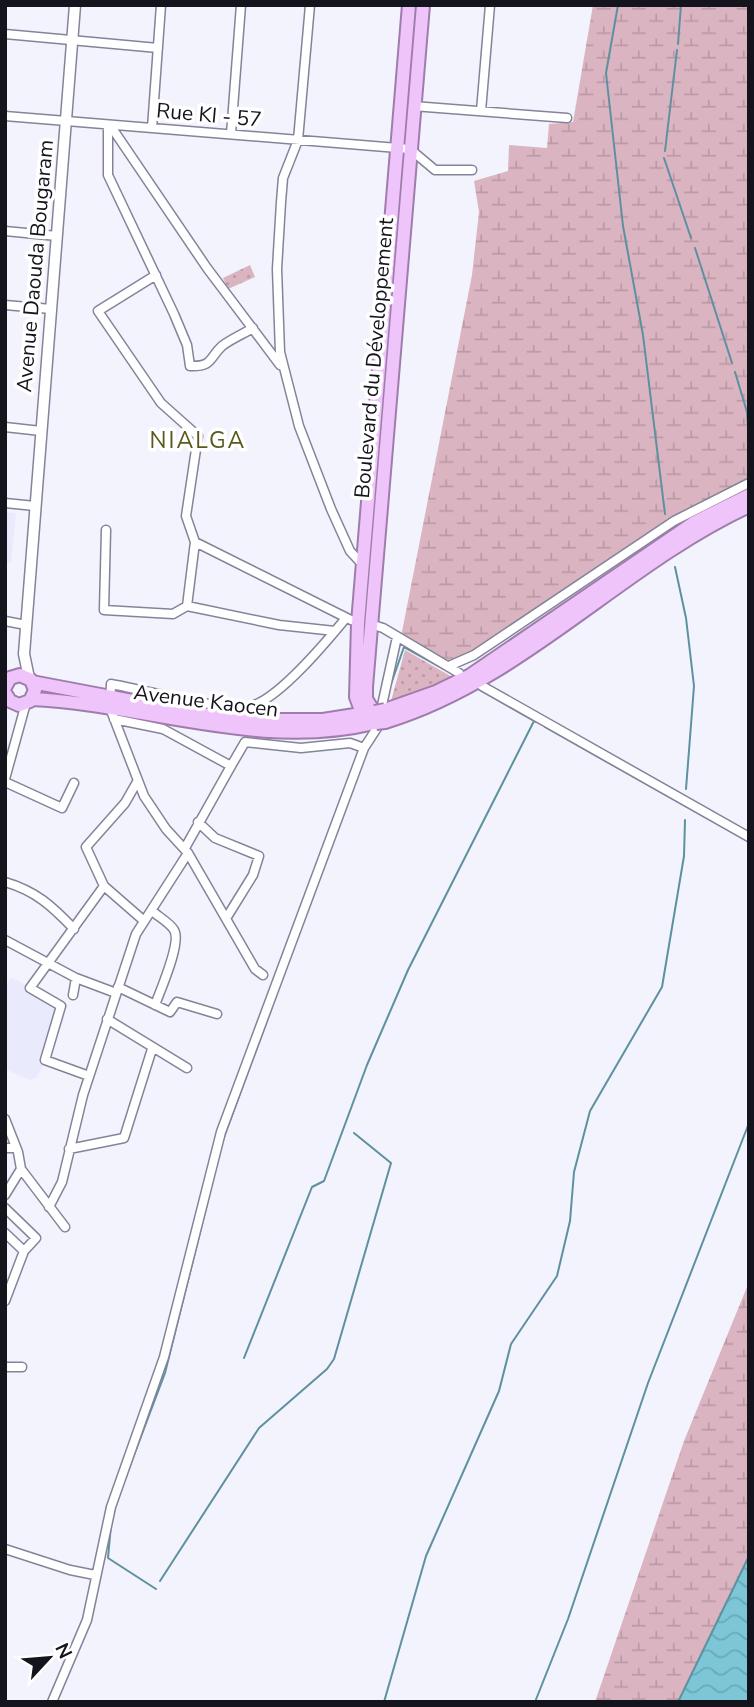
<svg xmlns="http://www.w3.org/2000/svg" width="754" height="1707" font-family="'Nunito Sans',sans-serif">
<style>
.built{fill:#e9eafc}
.grass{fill:url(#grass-dots)}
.wetland{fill:url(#wetland-marsh)}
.water{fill:url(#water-waves);stroke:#5d919f;stroke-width:2}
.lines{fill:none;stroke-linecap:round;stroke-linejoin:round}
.stream{stroke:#5d919f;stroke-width:2}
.minor-casing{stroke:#838499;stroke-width:11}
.tertiary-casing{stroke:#838499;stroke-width:13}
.trunk-casing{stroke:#9f7dab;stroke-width:16}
.minor{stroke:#fff;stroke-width:8}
.tertiary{stroke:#fff;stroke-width:10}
.trunk{stroke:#eec4fa;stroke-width:12}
.trunk-bridge-casing{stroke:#9f7dab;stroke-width:16;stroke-linecap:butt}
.trunk-bridge{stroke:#eec4fa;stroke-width:12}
.labels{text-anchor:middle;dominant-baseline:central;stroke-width:7;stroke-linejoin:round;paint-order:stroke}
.street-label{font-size:21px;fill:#14141c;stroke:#fff}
.neighbourhood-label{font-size:23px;letter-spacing:2px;fill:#59591e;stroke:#fff}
</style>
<defs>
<pattern id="grass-dots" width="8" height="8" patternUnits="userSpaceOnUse" patternTransform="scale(1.75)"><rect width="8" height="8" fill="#dbb4c2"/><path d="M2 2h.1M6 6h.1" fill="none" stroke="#bb9aa6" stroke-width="1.8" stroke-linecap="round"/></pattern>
<pattern id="wetland-marsh" width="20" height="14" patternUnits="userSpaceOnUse" patternTransform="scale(1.75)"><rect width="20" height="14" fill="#dbb4c2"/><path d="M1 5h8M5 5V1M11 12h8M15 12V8" fill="none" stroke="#bb9aa6"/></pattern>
<pattern id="water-waves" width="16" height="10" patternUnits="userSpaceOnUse" patternTransform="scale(1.75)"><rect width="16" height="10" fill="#7cc6d7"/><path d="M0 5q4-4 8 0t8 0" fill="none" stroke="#6aa9b8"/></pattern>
</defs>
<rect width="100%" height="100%" fill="#f2f3fc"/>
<!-- built -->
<path class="built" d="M5 512 16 513 11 563 5 562Z
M10 977 65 1005 45 1062 36 1078 30 1080 5 1069V988Z"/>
<!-- grass -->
<path class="grass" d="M250 265 255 277 228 289 223 278Z
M405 650 454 678 391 701Z"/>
<!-- wetland -->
<path class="wetland" d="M593 5H749V478L652 530 466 656 448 660 401 637 472 275 479 212 474 181 508 171 509 145 547 148 549 124 573 122Z
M749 1282V1556L678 1702H595L684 1441Z"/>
<!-- water -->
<path class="water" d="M749 1556V1702H678Z"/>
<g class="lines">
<!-- stream -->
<path class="stream" d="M618 5 606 73 623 226 643 335 665 514
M678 44 681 5
M665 151 677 50
M664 158 691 238
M695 248 732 363
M735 372 747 412 749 441
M675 567 686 618 694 686 686 789
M391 684 404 647 444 669
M478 689 536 722
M545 727 749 842
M223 1140 272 1007
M244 1358 312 1187 324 1181 367 1065 408 970 534 721
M125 1479 165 1373 208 1200
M111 1525 108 1558 156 1589
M160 1581 259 1428 327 1369 334 1359 391 1163 354 1133
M384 1702 426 1556 499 1391 511 1344 557 1276 570 1221 574 1172 590 1111 662 987 684 856 685 820
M535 1702 568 1619 648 1383 749 1123"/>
<defs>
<path id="minor" d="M310 5 298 140 283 178 281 202 277 269 280 352 299 426 331 509 350 551 363 565
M5 34 158 48
M413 106 567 118
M481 111 490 5
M5 116 410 149 435 170H472
M108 125V175L174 314 187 345 190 366C213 367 209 358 222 346 231 339 243 334 253 328
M110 125 207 268 280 365
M152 128 161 5
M231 134 241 5
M5 231 57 236
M156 275 98 311 161 403 198 436 186 516 195 542 187 606
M5 305 51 309
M5 427 41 431
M5 503 35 506
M106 530 104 610 173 614 187 606 279 625 335 631
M195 542 351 620
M5 621 26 625
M370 624 383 628 459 673
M449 666 474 655 674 521 749 483
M482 686 749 837
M114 719 163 729 231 766 185 848
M231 766 245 742 301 748 350 743 364 748
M5 779 26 703
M5 782 62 808 74 783
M198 822 215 838 259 856 253 875 227 917
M5 882C36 891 52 906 74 929
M104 886 86 847 125 803 137 782
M152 911C159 917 170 923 174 930 182 942 160 991 155 1005
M5 940 76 978 116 993
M263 975 255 969 188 853 166 829 144 796 110 708 111 684C140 689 227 712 251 706 279 699 327 641 346 618
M118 987 170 1012 177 1002 217 1014
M73 995 76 978
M107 1019 187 1068
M89 1076 45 1060 61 1006 30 988 104 886 143 920
M5 1119 18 1152 21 1169
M5 1148H16
M69 1149 124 1138 152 1049
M5 1195 21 1169 65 1227
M49 1207 62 1182 83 1095 136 934 188 853
M5 1208 36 1238 24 1251 5 1301
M5 1233 24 1251
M5 1367H22
M5 1549 70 1570 95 1575
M52 1702 87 1620 111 1507 164 1357 221 1132 364 748 377 728 397 637"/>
<path id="tertiary" d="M29 678 24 654 75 5"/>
<path id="trunk" d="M32 682 206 715 249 720H323L367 713
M5 687 10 678 20 675 31 680 35 690 30 701 19 705 10 701 5 693
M31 699C145 704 260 751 374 723
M385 710 436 692 469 676 695 522 749 495
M374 712 366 699V687L423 5
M385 722C523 680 620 566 749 506
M375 723 364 718 356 697 358 623 409 5"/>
</defs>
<!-- minor casing -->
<use href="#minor" class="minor-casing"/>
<!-- tertiary casing -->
<use href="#tertiary" class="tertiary-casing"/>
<!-- trunk casing -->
<use href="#trunk" class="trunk-casing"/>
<!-- minor -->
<use href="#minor" class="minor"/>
<!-- tertiary -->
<use href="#tertiary" class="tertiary"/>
<!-- trunk -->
<use href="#trunk" class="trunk"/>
<defs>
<path id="trunk-bridge" d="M375 712 385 710
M376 723 385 722"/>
</defs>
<!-- trunk-bridge casing -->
<use href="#trunk-bridge" class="trunk-bridge-casing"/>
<!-- trunk-bridge -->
<use href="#trunk-bridge" class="trunk-bridge"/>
</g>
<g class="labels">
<!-- street labels -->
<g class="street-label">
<text transform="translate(209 115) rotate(5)">Rue KI - 57</text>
<text transform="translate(35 266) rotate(-85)">Avenue Daouda Bougaram</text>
<text transform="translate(374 358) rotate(-85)">Boulevard du Développement</text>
<text transform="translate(206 701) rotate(7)">Avenue Kaocen</text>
</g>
<!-- neighbourhood labels -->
<g class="neighbourhood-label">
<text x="198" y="440">NIALGA</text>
</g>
</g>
<!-- border -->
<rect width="754" height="1707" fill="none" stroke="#14141c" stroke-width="14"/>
<!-- north arrow -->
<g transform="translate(49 1658) rotate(64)" stroke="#ffffff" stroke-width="5" paint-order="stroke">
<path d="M0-5L12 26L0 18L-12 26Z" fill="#14141c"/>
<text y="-10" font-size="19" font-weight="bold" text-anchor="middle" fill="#14141c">N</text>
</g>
</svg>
